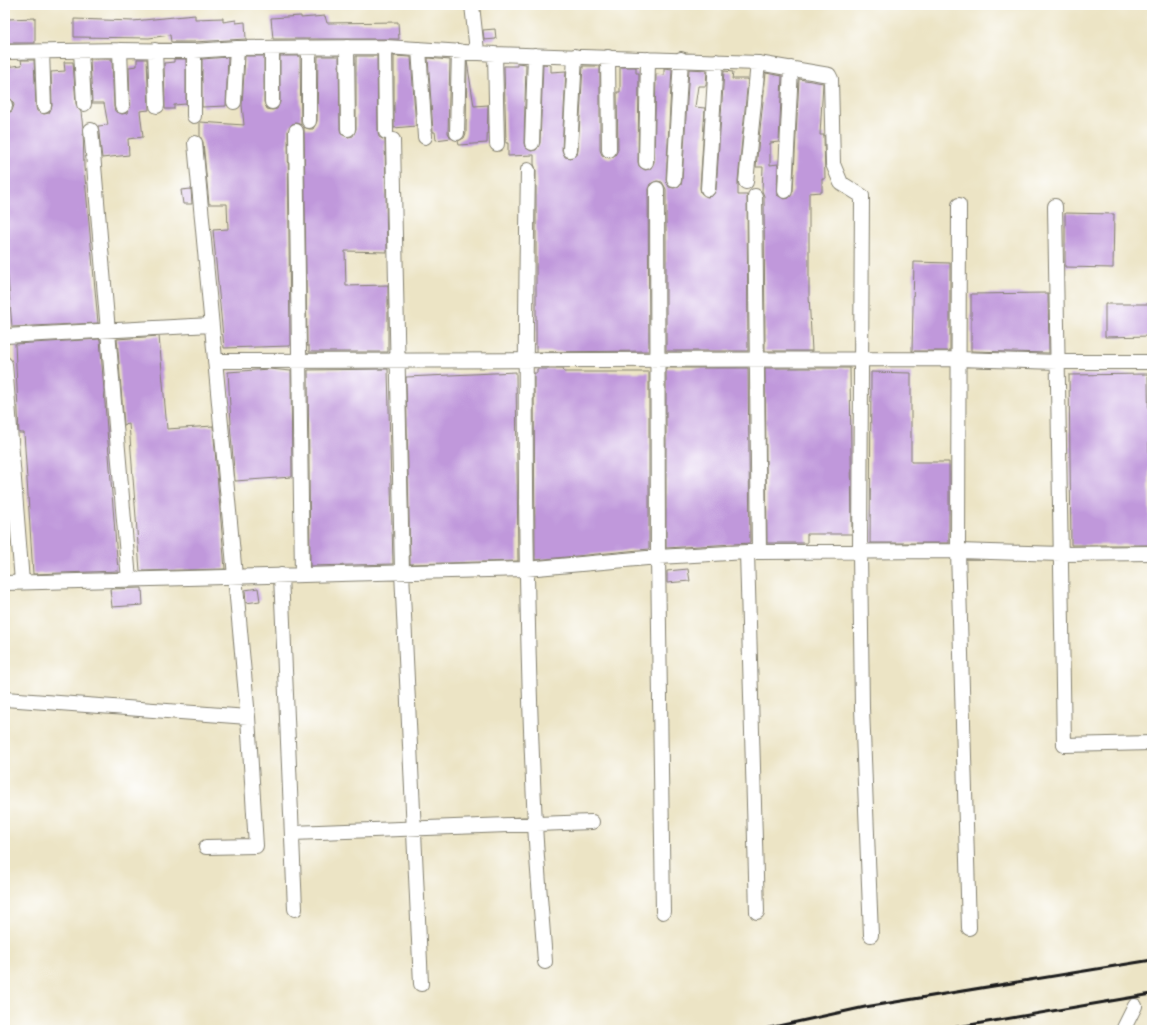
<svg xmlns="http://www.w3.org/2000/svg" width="1157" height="1035" font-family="'Architects Daughter',sans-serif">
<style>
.building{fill:#c098db}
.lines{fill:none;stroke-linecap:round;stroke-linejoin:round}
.street-casing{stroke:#848070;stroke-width:16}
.street{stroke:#fff;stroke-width:14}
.rail{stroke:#1c1c1c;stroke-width:3}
</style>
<rect width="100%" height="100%" fill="#fff"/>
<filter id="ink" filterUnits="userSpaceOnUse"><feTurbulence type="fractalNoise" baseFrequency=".025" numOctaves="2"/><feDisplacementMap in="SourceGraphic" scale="8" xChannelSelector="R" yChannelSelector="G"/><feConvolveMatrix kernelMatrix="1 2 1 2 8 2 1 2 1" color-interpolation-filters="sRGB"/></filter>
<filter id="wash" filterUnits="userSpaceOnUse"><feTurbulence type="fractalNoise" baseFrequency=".012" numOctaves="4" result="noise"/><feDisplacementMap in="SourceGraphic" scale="16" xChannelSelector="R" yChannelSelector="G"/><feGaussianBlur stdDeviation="0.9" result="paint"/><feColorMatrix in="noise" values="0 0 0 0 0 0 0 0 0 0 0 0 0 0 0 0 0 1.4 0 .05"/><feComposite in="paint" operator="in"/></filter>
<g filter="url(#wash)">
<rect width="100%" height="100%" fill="#ece4c5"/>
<g id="blocks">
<!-- building -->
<path class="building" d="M195 15V19L223 18V22L236 20V23L245 22 246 39 194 42H171L170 35 149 38 74 37V19L133 21Z
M301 16V18L325 16 327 23 398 22 399 39H273L271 18Z
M35 18V43H7L8 19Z
M495 29 496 39 484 40 483 30Z
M245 56H264V102L267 109 272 110 277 109 280 102V56H300L301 125 296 123 292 124 288 131 290 346 224 348 213 230 228 229 227 204H209L203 142 200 136V122L244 125 242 105Z
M318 56H339L340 129 341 134 348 137 353 136 356 129V56H377L378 132 379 137 385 140 387 252 345 251 346 286 388 285V352H309V346H307L304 127 309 129H313L317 121Z
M394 56 411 57 416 126 394 128Z
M228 57 226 106 202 107V59Z
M428 58 450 60 448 133 451 138 436 140 435 132H433Z
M90 59H112L114 107 115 111 122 114 127 113 130 106 129 67 137 66V59H147L149 110 140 111 143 137 128 139 129 155 102 158 98 126 108 125 104 103H92Z
M174 59H186V104L174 105V109H165L164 63 174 62Z
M21 60H34L36 107 37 111 44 114 49 113 52 106 51 72 65 71 64 62H73L76 104 81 112 83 128 84 167 98 323 12 327 5 243V114L12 111 14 105 12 100 8 97 5 67 22 65Z
M467 61 474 106 488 105 487 143 459 145 458 141 464 138 466 133Z
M517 63 526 64 524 143 525 147 531 151 536 150 540 143 543 64 551 65V72L566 71 562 150 565 157 570 158 577 155 578 150 583 66H600V150L602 155 609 158 614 157 618 150 617 92H620V67H636V73H639L638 162 639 166 645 170 650 169 654 162 656 74 664 75V68L672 69 666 180 669 187 674 188 681 185 682 180 689 69 707 70 706 86H698L695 107 705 108 700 188 701 193 707 197 712 196 716 190 724 71 733 72 732 79H748L738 181V195H747L748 351H666V189L662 182 657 181 650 184 648 189 649 351 536 352V170L534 164V155L508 156V143H506L504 66H517Z
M766 73 782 76 779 142 770 143V165L778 164 777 195 784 199 789 198 793 191 799 79 823 83 820 135H824L825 179H822V192L809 193V296L812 351H765L764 196 762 191 763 167H756Z
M191 189 192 204H183L181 190Z
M1065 213 1114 214 1113 268 1065 267Z
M914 262 950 263V351H912Z
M1048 293 1049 353 971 351V294Z
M1105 304H1151L1152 336 1105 337Z
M159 336 167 429 213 426 225 569 140 571 129 424 124 425 117 339Z
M100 339 118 571 33 574 24 433H19L15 344Z
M666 368H748L750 543 666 548Z
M765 368H850L852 534H807V543H767Z
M269 369 291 371 292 477 235 481 230 424H231L228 372Z
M388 369 393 564 310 566 308 370Z
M537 369H563L564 372H649V549L535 560 534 373H537Z
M516 372 518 561 410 564 406 377Z
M871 372 911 373V462H949V543H870Z
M1148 374 1150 545H1071L1069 375Z
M688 569 690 581 667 583V571Z
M142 588 143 605 112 607 110 589Z
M258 588 260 601 246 603 245 590Z"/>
</g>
</g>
<g filter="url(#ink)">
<use href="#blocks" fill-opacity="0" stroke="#848070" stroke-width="1"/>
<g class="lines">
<defs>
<path id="street" d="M472 5 477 51
M347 47 348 129
M385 47 386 132
M419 49 425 137
M120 50 122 106
M155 50 157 106
M81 51 84 104
M194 51V116
M5 52 120 50 194 51 237 48 385 47 495 54 758 63 829 75 831 79 833 164 841 183 862 196 860 552 862 708 871 935
M42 52 44 106
M495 54 497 144
M608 57 609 150
M234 102 237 48
M272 102V48
M5 105V106
M309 121V48
M91 130 129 580
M296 131 302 575
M457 133 459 51
M393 140 402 572 421 984
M195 143 248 717 256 846 206 847
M532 143 535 55
M570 150 575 56
M646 162 648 59
M528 170C524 388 524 605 535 823 537 869 542 916 545 962
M674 180 681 59
M746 182 758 63
M657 189 658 557 663 912
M708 189 716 61
M785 191 791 68
M755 196 759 552
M959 205 958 551 969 928
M1055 206 1064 745 1152 743
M5 336 211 325
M215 361 958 359 1058 362H1152
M5 364 22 582
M747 552 757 912
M281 575 295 909
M5 583 526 569 658 557 747 552 958 551 1061 554 1152 553
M5 699 248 717
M292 833 592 822
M1123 1030 1135 1006"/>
</defs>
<!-- street casing -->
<use href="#street" class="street-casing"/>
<!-- street -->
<use href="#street" class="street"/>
<!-- rail -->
<path class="rail" d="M760 1030 865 1007 1152 960
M940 1030 1152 994"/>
</g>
</g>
<!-- margin -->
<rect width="1157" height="1035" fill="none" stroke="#fff" stroke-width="20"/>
</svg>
